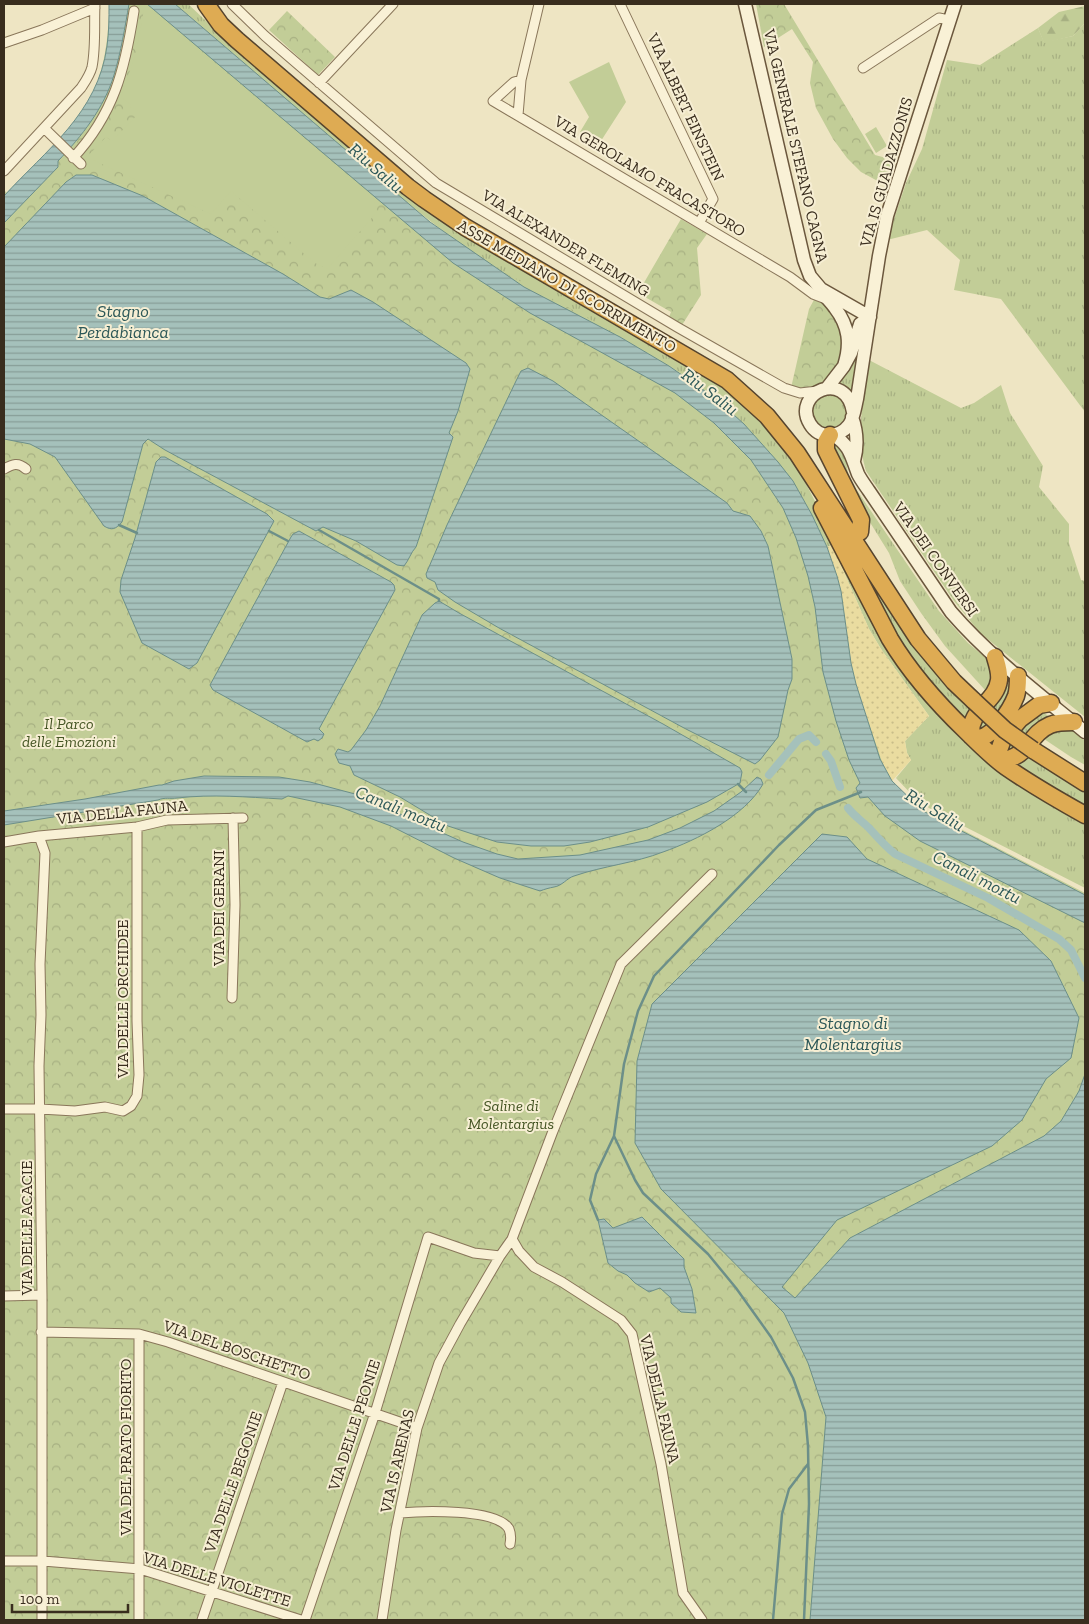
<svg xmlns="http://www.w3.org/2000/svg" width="1089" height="1624" font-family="'Zilla Slab',serif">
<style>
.grass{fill:url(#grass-tufts)}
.forest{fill:url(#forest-firs)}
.sand{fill:url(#sand-dots)}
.park{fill:url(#park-crowns)}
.pitch{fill:#c2cd97}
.water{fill:url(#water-rules);stroke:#6c8f89}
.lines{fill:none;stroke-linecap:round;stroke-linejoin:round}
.stream{stroke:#6c8f89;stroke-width:2.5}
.canal{stroke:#a5c1bb;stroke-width:8}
.street-casing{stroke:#89765a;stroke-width:11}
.secondary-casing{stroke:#6b573d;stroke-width:15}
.highway-casing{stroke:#56442e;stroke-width:19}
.street{stroke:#f9f1d6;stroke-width:9}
.secondary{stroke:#f9f1d6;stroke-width:12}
.highway{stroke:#deab53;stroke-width:16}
.highway-bridge-casing{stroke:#56442e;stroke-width:19;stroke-linecap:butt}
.highway-bridge{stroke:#deab53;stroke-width:16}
.labels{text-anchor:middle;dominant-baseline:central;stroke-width:4;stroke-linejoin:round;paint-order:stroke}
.street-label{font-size:16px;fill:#392d1e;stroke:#f6eed3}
.park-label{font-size:16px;font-style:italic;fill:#455524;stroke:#f6eed3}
.water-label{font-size:18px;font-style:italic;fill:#2d5858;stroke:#f6eed3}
</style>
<defs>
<pattern id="grass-tufts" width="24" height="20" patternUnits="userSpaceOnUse" patternTransform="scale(1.25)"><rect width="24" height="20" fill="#c2cd97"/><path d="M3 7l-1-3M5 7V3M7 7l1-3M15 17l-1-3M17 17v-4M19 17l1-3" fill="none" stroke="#a7b082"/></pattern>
<pattern id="forest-firs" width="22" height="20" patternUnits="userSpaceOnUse" patternTransform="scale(1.25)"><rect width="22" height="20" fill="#c2cd97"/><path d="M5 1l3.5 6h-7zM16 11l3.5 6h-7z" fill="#a7b082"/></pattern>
<pattern id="sand-dots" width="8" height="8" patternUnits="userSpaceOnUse" patternTransform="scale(1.25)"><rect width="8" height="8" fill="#eadca0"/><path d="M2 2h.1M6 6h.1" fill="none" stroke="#c9bd89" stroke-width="1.8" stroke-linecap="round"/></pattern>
<pattern id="park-crowns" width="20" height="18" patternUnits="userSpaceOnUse" patternTransform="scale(1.25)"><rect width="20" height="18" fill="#c2cd97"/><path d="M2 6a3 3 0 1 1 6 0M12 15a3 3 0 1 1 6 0" fill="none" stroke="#a7b082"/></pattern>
<pattern id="water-rules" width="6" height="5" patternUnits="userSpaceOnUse" patternTransform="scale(1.25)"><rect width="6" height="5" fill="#a5c1bb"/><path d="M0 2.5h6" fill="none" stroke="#879d97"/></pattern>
</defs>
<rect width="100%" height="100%" fill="#eee5c3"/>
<!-- grass -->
<path class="grass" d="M175 4H188L249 61 388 180 718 380 759 415 798 468 874 617 918 687 939 716 1085 820V888L932 810 916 799 896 778 911 760 907 753 905 741 929 716 881 649 869 629 832 545 827 547 802 497 682 374 620 337 589 322 500 271 458 243 391 190Z
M1085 23V412L1001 299 954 290 960 260 927 230 887 240 906 183 922 149 947 60 980 65 1038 28 1044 42 1073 36Z
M862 330 853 393H851L838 384 851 369Z
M869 360 961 408 974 403 1001 385 1010 413 1043 466 1039 487 1069 524V543L1081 580 1085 581V717L980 633 954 601 866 471C855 436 864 396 869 360Z
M811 412a18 18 0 1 1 36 0a18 18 0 1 1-36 0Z
M835 443 845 454 848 474 856 489 939 611 968 643 991 662 996 682 968 723 906 656 838 529 970 706 985 690 945 646 921 613 900 581 889 553 858 503 832 445Z
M1005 680 1014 688V694L984 733 977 725Z
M1041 710 1053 720 1015 756 1004 749 1010 737Z
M1070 728 1085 741V765L1071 757 1041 737 1046 732Z
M1028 753 1085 788V808L1018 764Z"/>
<!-- forest -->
<path class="forest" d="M1085 6V23L1073 36 1044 43 1038 28 1059 12Z"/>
<!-- sand -->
<path class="sand" d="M832 545 869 629 881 649 929 716 905 741 907 753 911 760 892 781C879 761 873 737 866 714 860 697 854 680 851 663 843 621 843 588 827 547Z"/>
<!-- park -->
<path class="park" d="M110 4H173L389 192 458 245 505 273 586 317 682 374 731 411 761 441 792 483 850 670 885 770 896 787 910 801 918 807 1085 893V1620H4V190L7 193C39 159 82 125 98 80 107 55 108 30 110 4Z
M756 4H784L875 155 894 160 885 185 861 172 847 158 833 139 816 108 810 83 813 62 792 29 764 47Z
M287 11 335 57 318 75 269 30Z
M681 219 707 234 697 248 701 295 682 325 669 317 671 312 638 293Z
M815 298 829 307 836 314 845 354C830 378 824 392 791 388L809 309Z"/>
<!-- pitch -->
<path class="pitch" d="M145 4 373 196 377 212 327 269 315 263 231 191 211 214 93 160H84L106 137 112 141 140 112 130 107 131 105 121 97 136 53Z
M609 62 626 102 599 144 580 132 589 117 569 82Z
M876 127 887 146 876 153 865 134Z"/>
<!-- water -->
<path class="water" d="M109 4H129C125 27 121 52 114 75 104 108 82 136 58 161V167L4 223V196C46 150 98 113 107 46 109 32 109 18 109 4Z
M147 4H175L430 222 524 287 620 337 669 366 715 398 744 424 778 462 793 481 812 515 827 547 837 576 841 591 851 663 856 684 880 759 892 781 923 811 1085 895V923L920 841 885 816 868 797 860 798 856 788 860 783 849 760 836 721 823 672 815 607 808 576 796 538 783 508 751 460 714 423 675 393 530 313 453 263Z
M76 175H92L143 196 283 274 320 297 329 299 351 290 373 302 466 363 470 369 458 411 449 433 453 437 416 547C411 552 409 560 404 566L397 565 356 541 323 527 316 531 165 450 148 439 143 444 122 522C116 529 112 531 104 526L55 457 30 444 4 439V247L66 182Z
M528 368 553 381 727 503 733 511 750 516 761 531 768 546 792 659V679L788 690 778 737 760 760 755 764 684 728 499 628 455 602 438 590 435 582 427 578 426 574 447 525 516 381 521 371Z
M161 457H165L267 514 274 521 197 663 189 669 142 643 120 592 121 580 135 538 156 462Z
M299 531 391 582 394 585 395 590 319 729 324 734 322 738 318 741 314 739 307 742 213 690 210 685 291 537 293 534Z
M439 601 459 613 663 724 740 768 742 772 740 783 707 802 648 827 590 842 564 846H531L497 842 448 826 400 797 354 775 350 766 339 763 335 754 338 749 348 752 351 750 366 730 380 706 422 615 435 603Z
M204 776 279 777 310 782 355 794 463 842 497 854 518 859 580 855 648 840 680 828 714 811 741 792 757 777 761 779 763 784C745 816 697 840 663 852 635 863 603 866 574 876 567 878 562 886 554 887 549 888 545 889 540 891L500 878 454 858 391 826 340 807 288 796 282 799C246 797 212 794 177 798 170 799 165 797 158 800L4 825V811L85 799 159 785H162L174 781Z
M822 834 847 837 867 859 1019 930 1051 961 1079 1018 1071 1058 1046 1079 1022 1120 992 1146 837 1220 782 1287 795 1298 850 1238 1044 1136 1061 1121 1079 1091 1085 1074V1620H810L826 1417 808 1363 784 1313 661 1189 635 1143 637 1061 652 1004Z
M642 1217 684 1259V1267L692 1289 696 1313 681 1312 671 1303V1298L660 1288 649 1292 635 1283 627 1275 618 1271 608 1263 598 1220 604 1219 613 1228Z"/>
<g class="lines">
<!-- stream -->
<path class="stream" d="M119 525 137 533
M319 530 439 599V601
M269 531 288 541
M738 784 746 792
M614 1136 635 1180 643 1193 708 1254 736 1288 771 1337 793 1378 805 1412 808 1446 809 1504 804 1620
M598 1220 590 1200 596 1174 614 1136 624 1064 638 1011 654 976 779 845 816 810 861 792
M773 1620 782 1514 789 1489 808 1464"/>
<!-- canal -->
<path class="canal" d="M826 754 831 761 840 787
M769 775 799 739 809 735 816 742
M848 808C855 817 862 821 869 828 878 838 885 846 895 854L988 898 1059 939 1071 950 1085 978"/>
<defs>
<path id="street" d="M232 4 265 36 436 183 677 327 784 388 800 393 818 391
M620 4 713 199 699 223
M4 43 42 30 95 8
M863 68 939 18 949 20
M521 80 514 82 493 101 790 277 813 294 826 299
M319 83 393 4
M518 115 521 80 539 4
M44 128 81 164
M73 158C114 114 125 69 134 11
M4 171 81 88C85 82 90 75 92 67 96 47 94 24 95 4
M4 469C13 464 18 462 26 469
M39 836 45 853 40 964 41 1015 39 1066 42 1295V1620
M4 842 39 836 137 827 167 820 243 818
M232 998 235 905 233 818
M4 1109H40L75 1111 105 1107 123 1111 131 1106 137 1096 139 1075 137 1021V827
M4 1296 42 1295
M41 1332 139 1334 168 1342 417 1428
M139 1334V1620
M400 1513C421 1511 497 1508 509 1529 511 1534 511 1539 510 1544
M4 1561H43L140 1569 301 1620
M202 1620 283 1382
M305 1620 375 1413 428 1237 474 1253 500 1256
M382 1620 396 1530 417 1428 439 1363 460 1324 500 1256 512 1239
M702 1620 683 1593 661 1464 632 1334 621 1320 562 1282 534 1267 519 1251 512 1239 553 1131 621 964 712 874"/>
<path id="secondary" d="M745 4 804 260 810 276 821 289 870 317
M822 292C826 298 831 302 835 308 849 326 851 344 844 366
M827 388 844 366 851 353 860 324 870 317
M853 412C846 368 791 393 810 424 819 439 839 438 849 425 854 418 855 407 857 399L879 256 887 216 955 4
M852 417C857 431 858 446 854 461
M833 435C850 445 851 456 858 474 861 480 865 485 869 491L951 612C990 657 1039 694 1085 732"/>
<path id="highway" d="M206 4 221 25 237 40 408 187 424 199 465 227 727 380 767 416 797 453 918 639 954 682 974 701
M830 435 826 442V450L861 520 860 532
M822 508 890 639C911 674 937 703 966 731 979 744 992 757 1006 767 1032 785 1058 800 1085 815
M971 736C969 708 996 703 999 680 1000 672 997 664 995 657
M971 736C974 736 976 738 979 738 994 736 1011 709 1016 696 1018 690 1018 683 1018 676
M1033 750 1085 783
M999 761C1031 757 1027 735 1050 725 1057 722 1066 722 1074 722
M999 761 998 753 1003 739 1020 719 1039 705 1051 703"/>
</defs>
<!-- street casing -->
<use href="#street" class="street-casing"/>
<!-- secondary casing -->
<use href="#secondary" class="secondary-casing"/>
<!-- highway casing -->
<use href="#highway" class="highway-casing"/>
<!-- street -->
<use href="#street" class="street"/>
<!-- secondary -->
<use href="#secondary" class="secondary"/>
<!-- highway -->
<use href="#highway" class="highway"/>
<defs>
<path id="highway-bridge" d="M974 701 1005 730 1033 750"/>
</defs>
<!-- highway-bridge casing -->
<use href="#highway-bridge" class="highway-bridge-casing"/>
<!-- highway-bridge -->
<use href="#highway-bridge" class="highway-bridge"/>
</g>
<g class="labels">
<!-- street labels -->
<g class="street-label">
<text transform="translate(686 107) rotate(65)">VIA ALBERT EINSTEIN</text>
<text transform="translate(796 146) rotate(77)">VIA GENERALE STEFANO CAGNA</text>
<text transform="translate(886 172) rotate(-74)">VIA IS GUADAZZONIS</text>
<text transform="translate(650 176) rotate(31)">VIA GEROLAMO FRACASTORO</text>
<text transform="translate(566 243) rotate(31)">VIA ALEXANDER FLEMING</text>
<text transform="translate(567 286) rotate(30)">ASSE MEDIANO DI SCORRIMENTO</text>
<text transform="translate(936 559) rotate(55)">VIA DEI CONVERSI</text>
<text transform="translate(122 812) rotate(-6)">VIA DELLA FAUNA</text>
<text transform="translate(218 908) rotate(-90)">VIA DEI GERANI</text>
<text transform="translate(122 999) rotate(-90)">VIA DELLE ORCHIDEE</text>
<text transform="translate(26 1228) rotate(-90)">VIA DELLE ACACIE</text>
<text transform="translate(237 1350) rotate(19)">VIA DEL BOSCHETTO</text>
<text transform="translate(660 1399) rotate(77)">VIA DELLA FAUNA</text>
<text transform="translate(354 1425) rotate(-72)">VIA DELLE PEONIE</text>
<text transform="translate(125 1447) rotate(-90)">VIA DEL PRATO FIORITO</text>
<text transform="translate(397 1461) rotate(-77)">VIA IS ARENAS</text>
<text transform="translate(233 1482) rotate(-71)">VIA DELLE BEGONIE</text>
<text transform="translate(217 1579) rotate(17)">VIA DELLE VIOLETTE</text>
</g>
<!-- park labels -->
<g class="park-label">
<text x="69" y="723">Il Parco<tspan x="69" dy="18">delle Emozioni</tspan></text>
<text x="511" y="1105">Saline di<tspan x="511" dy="18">Molentargius</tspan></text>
</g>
<!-- water labels -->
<g class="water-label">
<text transform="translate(376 168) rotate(41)">Riu Saliu</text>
<text x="123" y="311">Stagno<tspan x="123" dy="21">Perdabianca</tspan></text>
<text transform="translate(710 392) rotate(37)">Riu Saliu</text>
<text transform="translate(401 809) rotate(22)">Canali mortu</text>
<text transform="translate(935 810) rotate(31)">Riu Saliu</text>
<text transform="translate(977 877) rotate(27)">Canali mortu</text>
<text x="853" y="1023">Stagno di<tspan x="853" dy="21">Molentargius</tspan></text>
</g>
</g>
<!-- border -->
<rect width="1089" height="1624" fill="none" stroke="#392d1e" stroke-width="10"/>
<!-- scale -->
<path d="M12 1604v8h116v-8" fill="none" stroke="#392d1e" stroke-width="2.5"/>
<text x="20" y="1604" font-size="15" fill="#392d1e" stroke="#f6eed3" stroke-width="4" paint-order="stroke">100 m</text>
</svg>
